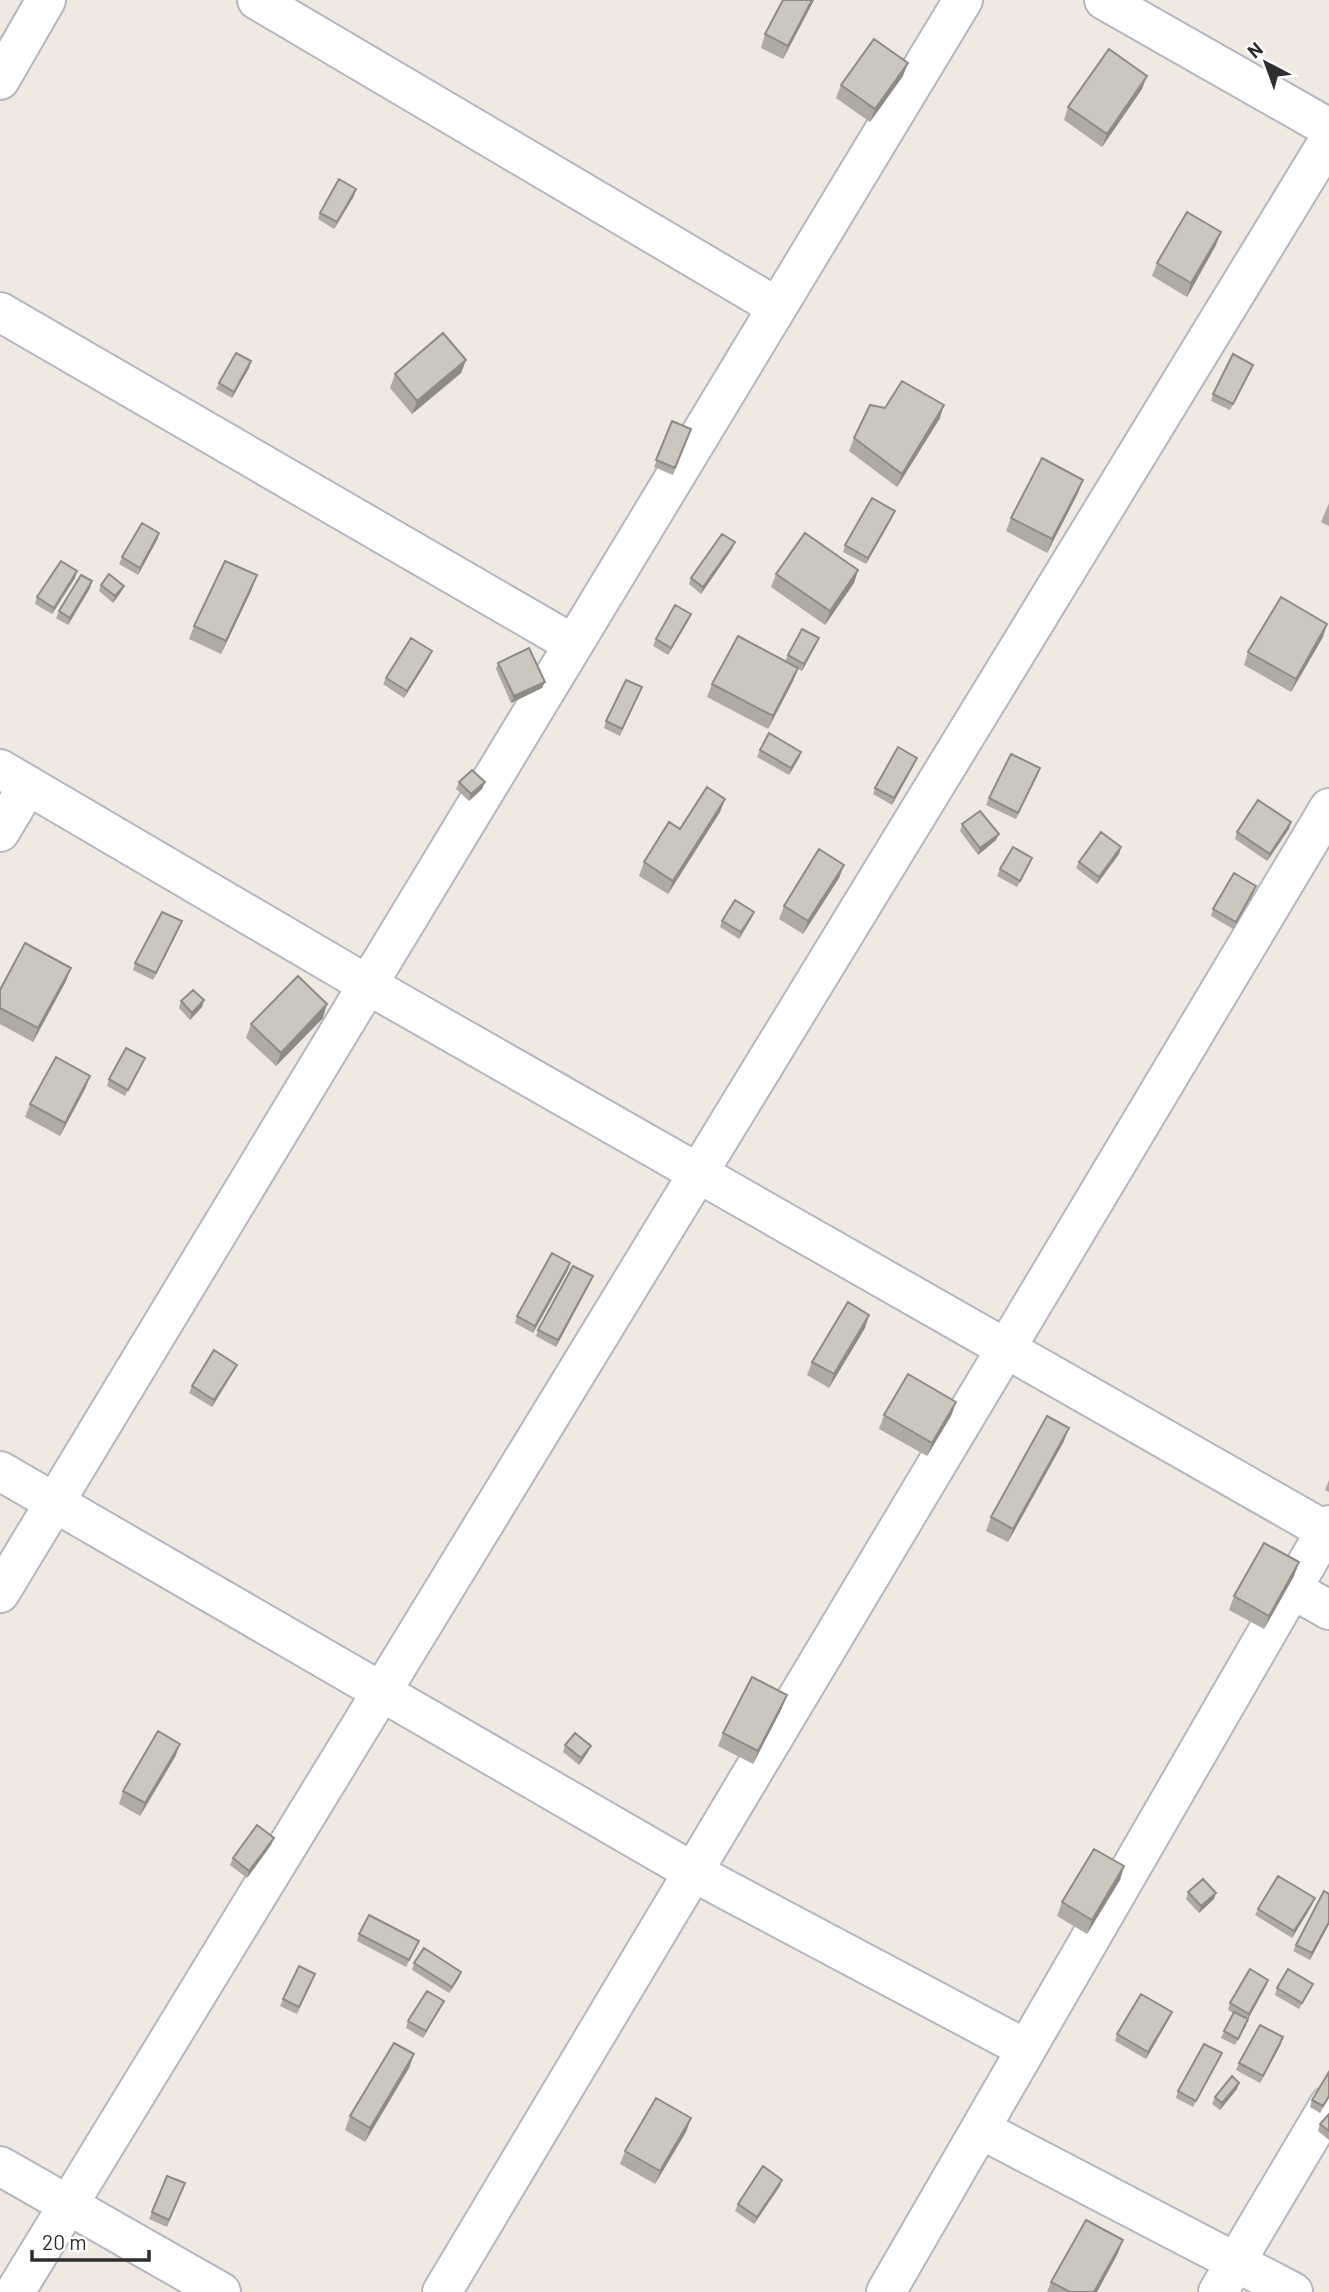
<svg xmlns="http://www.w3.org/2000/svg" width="1329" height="2292" font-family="Barlow,sans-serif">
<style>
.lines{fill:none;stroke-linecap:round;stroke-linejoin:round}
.minor-casing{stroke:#b4b7c1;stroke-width:42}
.minor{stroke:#fff;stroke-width:38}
.wall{fill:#afaba4}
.shaded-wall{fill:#8e8b86}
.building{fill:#cbc7bf;stroke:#8e8b86;stroke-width:2}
</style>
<rect width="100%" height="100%" fill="#efe9e1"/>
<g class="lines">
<defs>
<path id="minor" d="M257 0 777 307
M1104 0 1329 128
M0 80 46 0
M0 312 573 644
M0 769 368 985 1326 1531
M0 832 28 785
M0 1471 693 1872 1026 2049
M1292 1589 1329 1610
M0 1593 963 0
M980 2129 1293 2292
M0 2166 221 2292
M15 2292 1329 140
M442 2292 1329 808
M886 2292 1329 1525
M1218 2292 1329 2105"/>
</defs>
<!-- minor casing -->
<use href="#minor" class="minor-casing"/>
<!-- minor -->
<use href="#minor" class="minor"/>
</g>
<!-- wall -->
<path class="wall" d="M783 0H814L783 59 761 48 765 34Z
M903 76 870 122 836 98 841 85Z
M1142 89 1102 147 1064 120 1068 107Z
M354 196 334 229 318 219 320 213Z
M1216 245 1187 297 1152 276 1157 263Z
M466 360 461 373 412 414 390 388 395 374Z
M251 361 249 368 232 398 216 389 219 383Z
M1253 365 1230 410 1211 401 1213 394Z
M885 408 940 418 897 487 849 451 854 438Z
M672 421 691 429 673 475 654 467Z
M1083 480 1078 493 1047 553 1006 531 1011 518Z
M1329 503V526L1321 522Z
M895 511 892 518 866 564 843 552 845 545Z
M159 533 157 540 138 575 119 564 122 557Z
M735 542 732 549 701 594 689 584 691 578Z
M858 570 854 583 825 625 771 587 776 574Z
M75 578 52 614 35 604 37 597Z
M92 581 90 588 68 625 56 618 59 611Z
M101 585 121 592 113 603 99 591Z
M252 589 221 654 189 639 194 626Z
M688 621 668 655 653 646 656 639Z
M1323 637 1291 692 1244 665 1248 652Z
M816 645 802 671 798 669 793 681 768 729 707 697 712 684 785 661 788 655Z
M429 658 404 698 383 684 386 678Z
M498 663 542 688 511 703 496 669Z
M642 687 620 736 604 728 606 721Z
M760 750 801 752 799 758 789 775 757 757Z
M917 758 914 765 892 805 873 794 875 788Z
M1038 775 1016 819 986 805 989 798Z
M459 782H485L482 789 469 801 456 789Z
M725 799 720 812 668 894 639 876 644 862 680 829Z
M962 824 996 840 978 855 960 831Z
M1289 829 1267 861 1235 839 1237 832Z
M1121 847 1119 854 1097 884 1076 868 1079 862Z
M1032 858 1017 887 997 876 1000 869Z
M844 865 839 878 803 934 779 919 784 906Z
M1254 892 1233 929 1211 916 1213 909Z
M754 912 751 919 739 939 720 927 722 921Z
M179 928 153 980 133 970 135 963Z
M66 981 33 1042 0 1024V990Z
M204 1000 202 1007 190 1020 179 1008 181 1001Z
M323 1018 276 1066 246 1038 251 1024Z
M145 1058 142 1065 125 1096 107 1086 109 1079Z
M90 1076 85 1089 60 1136 25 1117 30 1104Z
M570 1263 568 1270 533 1333 515 1323 517 1316Z
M590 1283 556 1347 536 1336 538 1330Z
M865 1328 829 1388 807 1375 812 1362Z
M237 1365 234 1371 212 1407 189 1393 192 1386Z
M956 1402 951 1416 927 1456 879 1429 884 1415Z
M1064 1441 1008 1542 986 1531 991 1517Z
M1329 1480V1492L1325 1490Z
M1299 1562 1294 1576 1264 1629 1229 1610 1234 1596Z
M782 1708 753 1764 718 1746 723 1733Z
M180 1744 175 1757 140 1816 119 1804 123 1791Z
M565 1745 588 1752 579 1765 563 1752Z
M274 1838 271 1845 247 1878 230 1865 233 1858Z
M1124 1866 1120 1880 1087 1934 1057 1916 1062 1902Z
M1188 1892 1214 1899 1199 1913 1186 1899Z
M1329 1894V1924L1310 1960 1293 1951 1296 1945Z
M1312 1905 1292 1938 1255 1915 1258 1909Z
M359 1934 419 1941 406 1967 357 1941Z
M414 1963 461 1972 459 1978 449 1993 412 1970Z
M313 1980 297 2014 280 2006 283 1999Z
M1266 1986 1248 2019 1246 2026 1235 2045 1221 2038 1233 2013 1228 2010 1230 2003Z
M1277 1988 1310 1990 1299 2009 1275 1995Z
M441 2007 423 2038 406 2028 408 2021Z
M1172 2012 1169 2019 1146 2059 1115 2041 1117 2034Z
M1281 2044 1260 2083 1236 2070 1239 2063Z
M414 2054 409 2068 365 2142 345 2130 350 2116Z
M1219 2060 1193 2107 1176 2098 1178 2091Z
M1329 2072V2098L1320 2113 1310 2107 1312 2100Z
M1237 2089 1220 2110 1212 2104 1215 2097Z
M1329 2114V2140L1318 2131 1320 2124Z
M691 2118 686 2132 655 2184 620 2164 625 2151Z
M167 2176 185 2183 167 2227 149 2219Z
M780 2186 754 2224 735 2211 738 2204Z
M1118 2253 1097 2292H1047L1051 2282Z"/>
<!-- shaded-wall -->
<path class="shaded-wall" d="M812 0H814L783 59 788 46Z
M908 63 903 76 870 122 875 109Z
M1147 76 1142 89 1102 147 1107 134Z
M356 189 354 196 334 229 337 222Z
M1221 232 1216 245 1187 297 1191 283Z
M466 360 461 373 412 414 417 401Z
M251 361 249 368 232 398 234 392Z
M1253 365 1251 371 1230 410 1233 404Z
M944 405 940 418 897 487 902 474Z
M1083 480 1078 493 1047 553 1052 539Z
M895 511 892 518 866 564 868 558Z
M159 533 157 540 138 575 140 568Z
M735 542 732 549 701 594 703 587Z
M858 570 854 583 825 625 830 611Z
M77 571 75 578 52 614 54 608Z
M257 575 252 589 221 654 226 641Z
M92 581 90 588 68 625 70 618Z
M124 586 121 592 113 603 115 596Z
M691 614 688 621 668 655 671 648Z
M1327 624 1323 637 1291 692 1296 679Z
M819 638 816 645 802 671 804 664Z
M432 651 429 658 404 698 407 691Z
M798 668 793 681 768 729 773 716Z
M545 682 542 688 511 703 514 696Z
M801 752 799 758 789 775 791 768Z
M917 758 914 765 892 805 894 798Z
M485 782 482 789 469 801 471 794Z
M725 799 720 812 668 894 673 881Z
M1291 822 1289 829 1267 861 1270 854Z
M999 834 996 840 978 855 980 848Z
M1121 847 1119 854 1097 884 1099 877Z
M1032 858 1030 864 1017 887 1020 881Z
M844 865 839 878 803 934 808 921Z
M1256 886 1254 892 1233 929 1236 922Z
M754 912 751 919 739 939 741 932Z
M182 921 179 928 153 980 156 973Z
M71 968 66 981 33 1042 38 1028Z
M204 1000 202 1007 190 1020 192 1013Z
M327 1004 323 1018 276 1066 281 1053Z
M90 1076 85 1089 60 1136 65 1123Z
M570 1263 568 1270 533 1333 535 1326Z
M593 1276 590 1283 556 1347 558 1340Z
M869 1315 865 1328 829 1388 834 1374Z
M237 1365 234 1371 212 1407 214 1400Z
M956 1402 951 1416 927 1456 932 1443Z
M1069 1428 1064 1441 1008 1542 1013 1529Z
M1299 1562 1294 1576 1264 1629 1269 1616Z
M787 1695 782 1708 753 1764 758 1751Z
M180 1744 175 1757 140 1816 145 1803Z
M591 1746 588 1752 579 1765 581 1758Z
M274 1838 271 1845 247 1878 249 1871Z
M1124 1866 1120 1880 1087 1934 1092 1920Z
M1216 1893 1214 1899 1199 1913 1201 1906Z
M1315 1898 1312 1905 1292 1938 1294 1931Z
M1329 1922V1924L1310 1960 1312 1953Z
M461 1972 459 1978 449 1993 452 1987Z
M1268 1980 1266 1986 1247 2021 1249 2014Z
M444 2001 441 2007 423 2038 426 2031Z
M1172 2012 1169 2019 1146 2059 1148 2052Z
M1283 2037 1281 2044 1260 2083 1263 2076Z
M414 2054 409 2068 365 2142 370 2128Z
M1239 2083 1237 2089 1220 2110 1222 2103Z
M691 2118 686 2132 655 2184 660 2171Z
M782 2180 780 2186 754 2224 757 2217Z
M1123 2240 1118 2253 1097 2292H1094Z"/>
<!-- building -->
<path class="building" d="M783 0H812L788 46 765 34Z
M874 39 908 63 875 109 841 85Z
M1109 49 1147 76 1107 134 1068 107Z
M339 179 356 189 337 222 320 213Z
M1187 212 1221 232 1191 283 1157 263Z
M443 333 466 360 417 401 395 374Z
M236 353 251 361 234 392 219 383Z
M1233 354 1253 365 1233 404 1213 394Z
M902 381 944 405 902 474 854 438 870 405 885 408Z
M672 421 691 429 675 468 656 460Z
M1042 458 1083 480 1052 539 1011 518Z
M872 498 895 511 868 558 845 545Z
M142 523 159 533 140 568 122 557Z
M805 533 858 570 830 611 776 574Z
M722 534 735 542 703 587 691 578Z
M61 561 77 571 54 608 37 597Z
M225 561 257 575 226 641 194 626Z
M109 574 124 586 115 596 101 585Z
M81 575 92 581 70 618 59 611Z
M1281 597 1327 624 1296 679 1248 652Z
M675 605 691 614 671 648 656 639Z
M802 629 819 638 804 664 788 655Z
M738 636 798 668 773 716 712 684Z
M411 638 432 651 407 691 386 678Z
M529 648 545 682 514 696 498 663Z
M626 680 642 687 622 729 606 721Z
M769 733 801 752 791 768 760 750Z
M898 747 917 758 894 798 875 788Z
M1011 754 1040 768 1018 813 989 798Z
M472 770 485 782 471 794 459 782Z
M707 787 725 799 673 881 644 862 669 822 680 829Z
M1258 800 1291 822 1270 854 1237 832Z
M980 811 999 834 980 848 962 824Z
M1101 832 1121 847 1099 877 1079 862Z
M1013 847 1032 858 1020 881 1000 869Z
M819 849 844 865 808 921 784 906Z
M1234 873 1256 886 1236 922 1213 909Z
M735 900 754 912 741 932 722 921Z
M162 912 182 921 156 973 135 963Z
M25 943 71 968 38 1028 0 1008V990Z
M298 976 327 1004 281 1053 251 1024Z
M193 990 204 1000 192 1013 181 1001Z
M126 1048 145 1058 128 1090 109 1079Z
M56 1057 90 1076 65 1123 30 1104Z
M552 1253 570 1263 535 1326 517 1316Z
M573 1266 593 1276 558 1340 538 1330Z
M848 1302 869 1315 834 1374 812 1362Z
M214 1350 237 1365 214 1400 192 1386Z
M908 1374 956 1402 932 1443 884 1415Z
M1047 1416 1069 1428 1013 1529 991 1517Z
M1264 1543 1299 1562 1269 1616 1234 1596Z
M752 1677 787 1695 758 1751 723 1733Z
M158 1731 180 1744 145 1803 123 1791Z
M575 1733 591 1746 581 1758 565 1745Z
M257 1825 274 1838 249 1871 233 1858Z
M1094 1849 1124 1866 1092 1920 1062 1902Z
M1278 1876 1315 1898 1294 1931 1258 1909Z
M1203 1879 1216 1893 1201 1906 1188 1892Z
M1324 1891 1329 1894V1922L1312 1953 1296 1945Z
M369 1915 419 1941 409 1960 359 1934Z
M424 1948 461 1972 452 1987 414 1963Z
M299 1966 315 1974 299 2007 283 1999Z
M1250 1969 1268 1980 1249 2014 1230 2003Z
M1288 1969 1313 1984 1302 2003 1277 1988Z
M427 1991 444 2001 426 2031 408 2021Z
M1141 1994 1172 2012 1148 2052 1117 2034Z
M1234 2012 1248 2019 1238 2039 1224 2031Z
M1260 2025 1283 2037 1263 2076 1239 2063Z
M394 2043 414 2054 370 2128 350 2116Z
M1204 2044 1222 2053 1196 2101 1178 2091Z
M1329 2072V2096L1323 2106 1312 2100Z
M1232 2076 1239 2083 1222 2103 1215 2097Z
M656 2098 691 2118 660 2171 625 2151Z
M1329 2114V2131L1320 2124Z
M763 2166 782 2180 757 2217 738 2204Z
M167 2176 185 2183 169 2220 152 2212Z
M1086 2220 1123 2240 1094 2292H1070L1051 2282Z"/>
<!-- north arrow -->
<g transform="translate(1266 63) rotate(319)" stroke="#ffffff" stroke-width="5" paint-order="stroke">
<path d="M0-5L12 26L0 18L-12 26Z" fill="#2e2e2e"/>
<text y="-10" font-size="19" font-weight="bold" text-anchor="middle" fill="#2e2e2e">N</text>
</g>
<!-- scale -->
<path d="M32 2250v10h117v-10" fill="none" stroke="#2e2e2e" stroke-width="3.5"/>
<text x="42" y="2250" font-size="21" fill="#2e2e2e" stroke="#ffffff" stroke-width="5" paint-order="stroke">20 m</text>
</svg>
